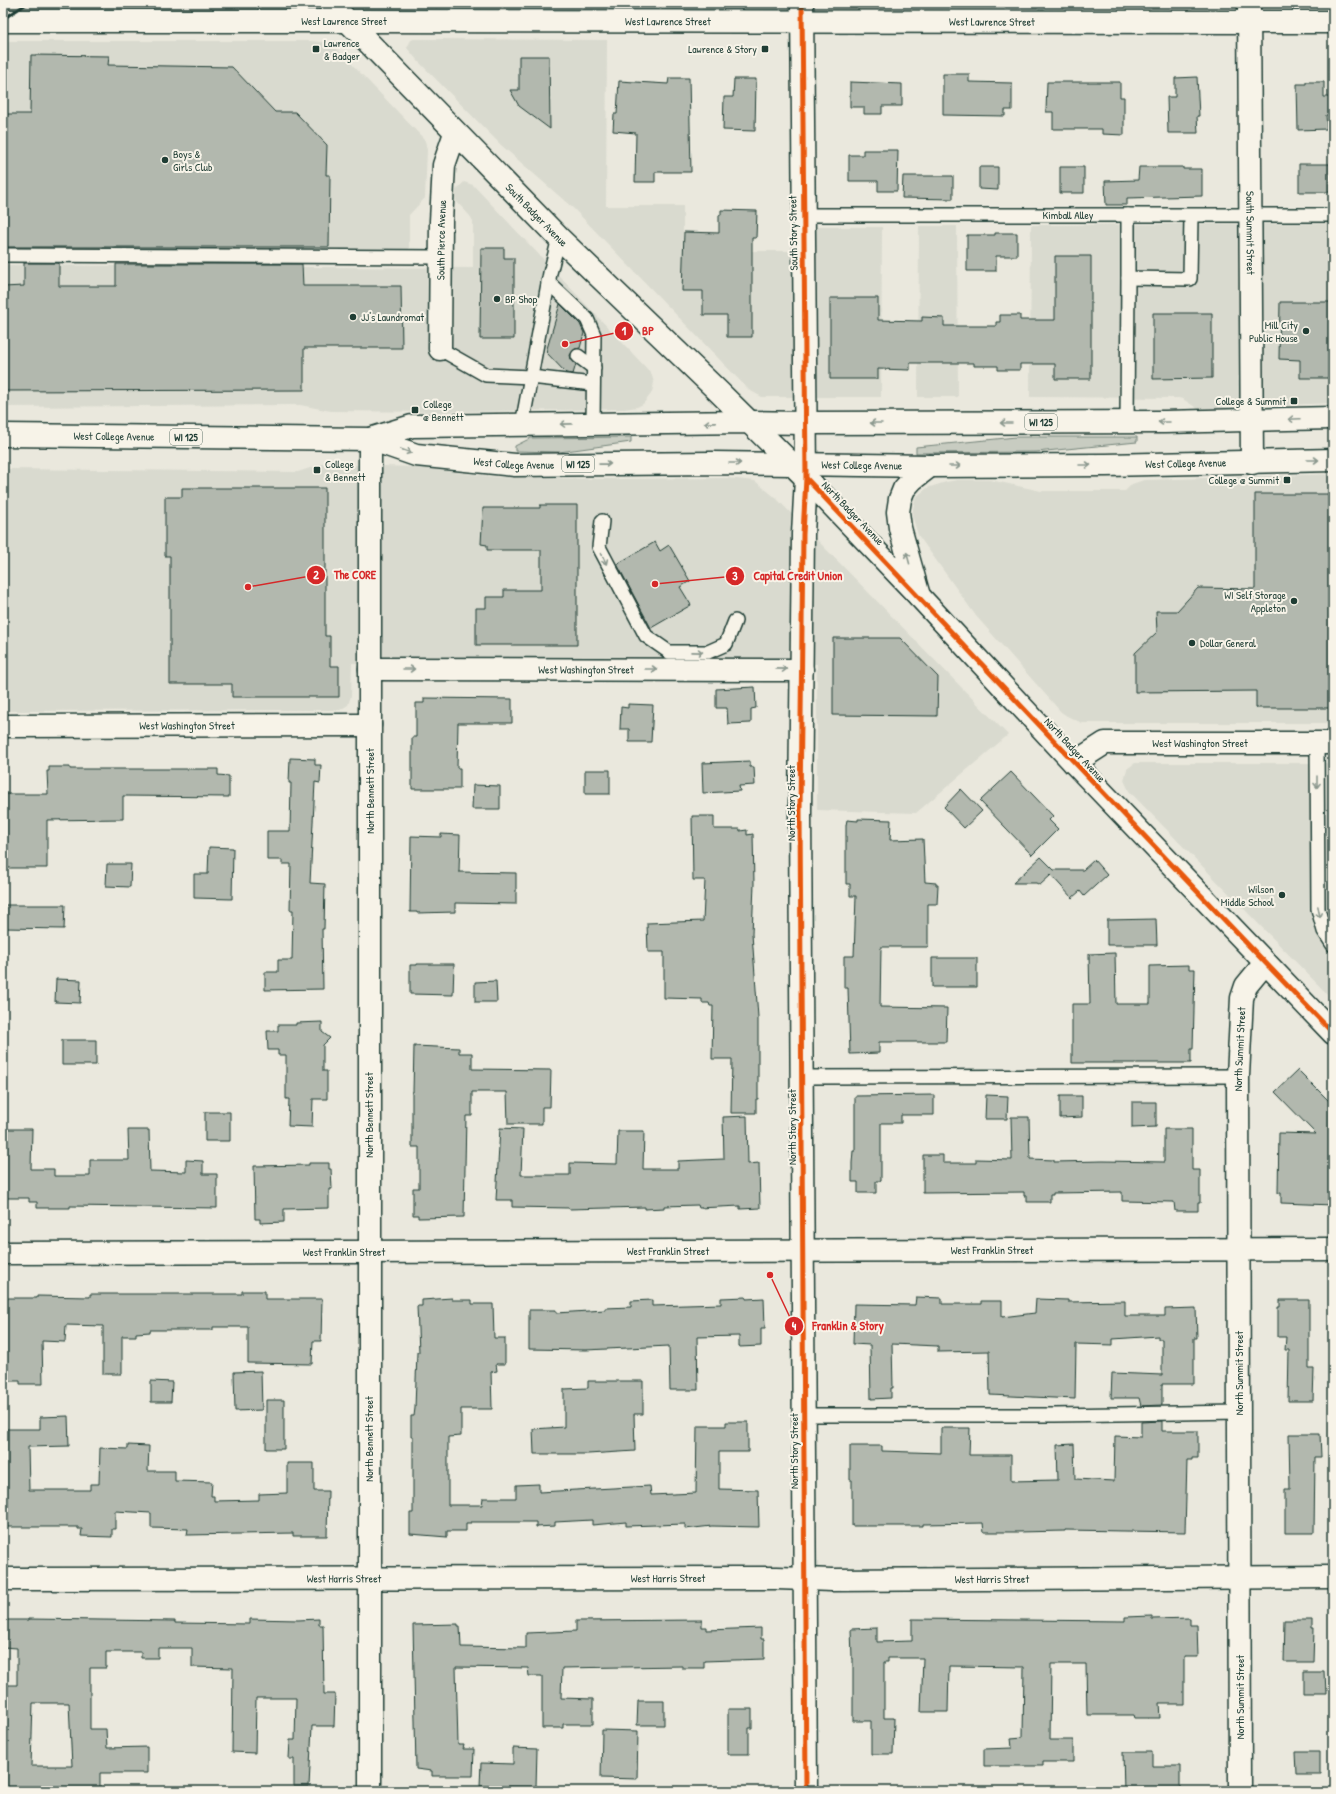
<svg xmlns="http://www.w3.org/2000/svg" width="1336" height="1794" font-family="'Patrick Hand',sans-serif">
<style>
.built{fill:#d9dacf}
.green{fill:#c8ccc1;stroke:#74847a}
.building{fill:#b2b8ae;stroke:#1f3d34;fill-rule:evenodd}
.lines{fill:none;stroke-linecap:round;stroke-linejoin:round}
.service-casing{stroke:#1f3d34;stroke-width:16}
.minor-casing{stroke:#1f3d34;stroke-width:25}
.tertiary-casing{stroke:#1f3d34;stroke-width:25}
.secondary-casing{stroke:#1f3d34;stroke-width:25}
.primary-casing{stroke:#1f3d34;stroke-width:25}
.service{stroke:#f7f3e8;stroke-width:13}
.minor{stroke:#f7f3e8;stroke-width:22}
.tertiary{stroke:#f7f3e8;stroke-width:22}
.secondary{stroke:#f7f3e8;stroke-width:22}
.primary{stroke:#f7f3e8;stroke-width:22}
.rail{stroke:#1f3d34;stroke-width:3}
.cycleway-casing{stroke:#f7f3e8;stroke-width:8}
.cycleway{stroke:#e8590c;stroke-width:5}
.oneway{stroke:#8b988e}
.poi-dot{fill:#1f3d34;stroke:#f7f3e8;stroke-width:1.5}
.labels{text-anchor:middle;dominant-baseline:central;stroke-width:4;stroke-linejoin:round;paint-order:stroke}
.shield{fill:#f7f3e8;stroke:#60746a;stroke-width:1}
.shield-label{font-size:10px;font-weight:bold;fill:#1f3d34}
.street-label{font-size:11px;fill:#1f3d34;stroke:#f7f3e8}
.poi-label{font-size:11px;fill:#1f3d34;stroke:#f7f3e8;text-anchor:start}
.leader{fill:none;stroke:#d62828;stroke-width:1.5}
.callout-dot{fill:#d62828;stroke:#f7f3e8;stroke-width:1.5}
.mark-label{font-size:12px;text-anchor:middle;font-weight:bold;fill:#fff}
.callout-label{font-size:12px;text-anchor:middle;font-weight:bold;fill:#d62828;stroke:#f7f3e8;stroke-width:4;stroke-linejoin:round;paint-order:stroke}
</style>
<rect width="100%" height="100%" fill="#eae8dd"/>
<filter id="ink" filterUnits="userSpaceOnUse"><feTurbulence type="fractalNoise" baseFrequency=".025" numOctaves="2"/><feDisplacementMap in="SourceGraphic" scale="8" xChannelSelector="R" yChannelSelector="G"/><feConvolveMatrix kernelMatrix="1 2 1 2 8 2 1 2 1" color-interpolation-filters="sRGB"/></filter>
<g filter="url(#ink)">
<!-- built -->
<path class="built" d="M414 39 607 40 606 206H683V251H815L816 227H882L881 397H762L749 390 574 209 501 145 418 61 407 48 411 40Z
M3 41H311L329 43 335 47 344 56 425 140 427 150 425 198 409 215V249H3Z
M464 182 473 185 651 373 654 382 653 388 651 394 643 404 637 407 624 409 440 412 331 411 300 405 3 407V265L473 268V221L470 216 456 201 455 195 456 190Z
M1333 223V403L1198 409 1183 399 1178 398 1030 397 1031 225Z
M919 226H957L958 397H918Z
M322 464 413 467 496 477 609 479 727 478 755 481 776 498 1008 735 916 813 817 810V664L352 663 351 696 348 705 340 710 3 711V469L298 472Z
M1333 474V723H1082L1067 716 1061 712 976 616 918 535 912 515 915 498 927 488 946 482 957 480H990L1041 491H1125L1132 484 1144 480Z
M1135 763H1333V1000L1129 791 1124 780 1127 769Z"/>
<!-- green -->
<path class="green" d="M631 437V442L559 452 515 451V446L531 438Z
M1016 437H1137V442L1036 452 916 453V447Z"/>
<!-- building -->
<path class="building" d="M31 55 109 56 108 65 232 67 275 112H295L327 145 326 175H330L329 247H3V114H30Z
M519 56H549L550 129 519 106 510 90H519Z
M943 74H969V82L1012 83V110H1005V116L943 115Z
M1197 77 1199 116H1197L1198 133H1168L1167 97H1175V78Z
M669 78H689L691 172H655V182H635L636 133 613 131 614 114H617L619 81 668 84Z
M734 79H756L755 131 723 130 724 97H733Z
M850 82 902 84V106H882V114H864V107H850Z
M1047 82H1120V97H1124V135L1102 134V129H1053V112H1046Z
M1306 82H1324V97H1331V115H1326L1327 129 1298 130 1297 84H1306Z
M863 150H898L897 191H878V181H849V155H863Z
M1299 164H1330V192H1299Z
M979 167H998V190L979 189Z
M1060 167H1084V193H1060Z
M1139 167H1183V169H1202V196L1127 198V205H1106L1105 181 1138 180Z
M903 176H953V199L902 198Z
M721 210 757 211 756 238H752V337H727V315H703V291H682L684 232 719 233V215H721Z
M995 233H1017V256H996V271H967V235H995Z
M481 248H504V258H514V339H480Z
M1055 256H1091V379H1055V364H1020V370H998V366H974V363H910V370L878 369V379H830V298H878V320L922 321V317L944 318V326H996V322H1000V315H1020V320H1055Z
M24 263H59V286H116V264H302L303 286H401L402 348H304V390L3 391V287L24 286Z
M1280 302H1333V378H1300V360L1279 359Z
M560 304 580 324 584 333 580 348 575 349 570 355 571 359 576 364 573 374 566 373 546 352Z
M1153 313H1212V378L1153 379Z
M182 488H325V636H330V666H339V697H232V684H170V556H165V497H182Z
M1255 494H1333V708H1256V691L1135 692V653L1157 632 1156 611H1177L1198 588 1255 589Z
M540 505H577V645H476V608H486V597H504V590H541V550H487V545L481 544 483 508H540Z
M655 542 660 551 669 545 690 581 680 587 691 605 651 628 617 564Z
M833 638H900L938 677 937 716 833 715Z
M755 687 756 708 751 709V723L728 724 727 708H716V689Z
M424 698 512 699V723H458L457 768H460V789H412V737H416V703H424Z
M628 704 653 705 651 742H629V729H620L621 707 628 708Z
M290 758 315 759V765H321L320 783 315 782 310 883 325 884 324 929H322L323 989 265 990V972H278V960H292L293 910H290L291 864H282V860H267V831H290L291 783H289Z
M750 761V767H754L755 785 739 786 740 791 703 793 702 763Z
M49 767H70V769H218V775L229 776V797L123 796V819L47 820V868H3V794H48L47 771H49Z
M585 770H610V794H585Z
M1011 772 1053 816 1049 820 1058 829 1032 855 980 801Z
M473 785 500 786V809H472Z
M961 789 982 811 964 828 944 807Z
M692 816H714V829H740V831L747 830V835L753 834 754 884 752 934 758 1017V1099H756V1113H731L732 1059H712L713 1006H710L709 1003H702V999L664 998V952H648L647 923 703 921 705 880H693Z
M858 819 891 820 890 840 923 839 925 882 936 883V885H938L937 904H928V947H881L880 1007 947 1008 946 1042H879V1053L850 1054 848 988H844V956H854L856 896H850V884H846V825L847 820 858 821Z
M441 834 460 835 459 872 516 873V904L455 903V912L417 913V912H410L411 836 441 837Z
M209 847 233 848 232 899 194 898V874H208Z
M1041 857 1054 870H1083L1094 860 1107 875 1084 896 1080 891 1072 898 1051 875 1040 885 1036 883H1013Z
M107 864H131L130 887 106 886Z
M3 905H65L64 929 3 928Z
M1156 919 1157 945H1107V920Z
M1115 953 1116 1004H1150V966L1189 965V969H1195L1193 1049H1191V1063H1072V1004H1090L1089 954Z
M932 958H977V987H932Z
M417 964H454L453 995 410 994V965H417Z
M56 979 81 980 80 1003 55 1002Z
M496 981 497 1002H475V982Z
M322 1022V1032L330 1038 323 1045V1071H327V1099H313L312 1127 288 1126 289 1099H286V1055H278V1050H268L267 1031H278V1025H296V1023Z
M62 1040H96V1065H62Z
M414 1046 459 1048V1053H472V1069L551 1070 550 1107H542V1124H508L507 1092H472V1116H466L464 1217 418 1218V1215H413V1188H419V1147H412V1092H413Z
M1298 1070 1333 1105V1205L1281 1203V1193H1278L1279 1133 1316 1134 1275 1092Z
M934 1095V1115H901V1123H881V1181H876V1193H858V1182H852V1163L853 1151H855V1096Z
M986 1095 1008 1096 1007 1119H985Z
M1060 1096H1082V1117L1060 1118Z
M1132 1102H1156V1127L1132 1128Z
M205 1112H230V1141H205Z
M747 1116 748 1164 759 1163 760 1208 740 1209V1206L699 1208 698 1205 664 1206V1208L645 1209V1207L569 1209V1208L512 1207V1200H496L500 1128 523 1129 521 1175H570V1163L617 1164 618 1131H644L643 1169H678V1161L724 1159 723 1117Z
M1011 1117H1029L1030 1159 1054 1160V1162L1103 1161 1164 1162V1129H1192V1170H1200V1203H1198V1211H1175L1174 1202 1122 1201V1192L1053 1193V1195H1050V1202H1027V1196H1024V1192L923 1193V1155H943V1163H976V1159L1012 1160Z
M3 1129H32L31 1169H54V1176H90V1160H129L128 1130H149L150 1171 186 1172V1160L203 1161V1174H217V1208L70 1206V1208H37V1202H29V1198H3Z
M309 1163H329V1169H331L332 1189H329V1208L284 1209V1222L260 1223V1219H255L254 1166 309 1165Z
M242 1291H265V1299H322L321 1341H313L312 1364 248 1363V1327H213V1330H150V1332L136 1333V1336H122V1374H103V1326L66 1325 65 1342 42 1341 43 1384H20V1381H3V1298H37V1296L90 1297V1294H242Z
M746 1297V1299L764 1298 765 1328H761V1346L739 1347V1336L697 1337 698 1390H670L669 1346 586 1350 529 1349V1310H556V1313L605 1310V1308L631 1307V1301L652 1300V1306L721 1304V1298Z
M916 1297 942 1298V1304H981V1301H1002V1317L1035 1313 1036 1299 1068 1300V1302L1125 1301V1316H1165V1309L1196 1308 1197 1338H1194V1384H1162V1405L1141 1406 1139 1398H1111L1112 1373 1162 1375V1339H1158V1336L1113 1339V1345L1076 1344 1075 1399 990 1395 989 1351 938 1352V1346L892 1344 893 1388H891V1398L871 1399 870 1345 853 1344 854 1304 915 1305Z
M452 1298V1300H472V1304H493L494 1338H505V1364H496L497 1371 491 1372 492 1409H461V1436L448 1437V1505H482L483 1498H516V1485L539 1484V1492L650 1486 651 1495 696 1493 697 1426H726V1422H748V1452H719V1489L758 1490 759 1527 712 1526 685 1529V1524L626 1526V1522L592 1525V1520L555 1522V1526L536 1527V1522H471V1523H466V1531H447V1537L410 1534V1513H413V1436H411V1416H414L415 1408 417 1352H419L417 1306H422V1300Z
M1280 1300H1309V1368H1314L1313 1401H1288L1289 1350H1285L1286 1337H1278V1307H1280Z
M261 1371 262 1410 235 1411 234 1372Z
M151 1381 172 1382 171 1402H151Z
M588 1381H643V1414H634L635 1451 588 1454H534L533 1429 564 1427V1389L588 1388Z
M266 1400H284V1449H266Z
M68 1416 69 1446 28 1447 29 1490H90V1484H99L100 1448 128 1449V1445L149 1446 148 1471H175V1481L212 1482 211 1496H214V1501L259 1500V1494L287 1493V1463H314V1491H328L327 1536H293V1533L187 1535 188 1529 151 1528V1513L115 1511V1529H112V1537L81 1536 82 1529H78V1527H3V1429H40V1417Z
M1162 1421V1431H1198V1458H1192V1460H1187L1185 1532 1065 1530V1531L1017 1532H984L983 1523 923 1524V1526H852V1480H850V1446H882V1451L941 1453V1428H970L969 1455H1011V1481L1058 1480 1057 1445 1074 1444 1075 1479 1114 1481 1115 1436 1141 1437V1422Z
M1289 1434H1320L1321 1457H1315L1314 1533H1285V1489H1290Z
M1152 1616V1619L1190 1618V1625H1197L1198 1657H1184V1704H1159L1160 1718H1135L1134 1715H1087L1086 1664H1051L1050 1740H1073V1762H1043V1766H984V1749L1012 1748 1011 1738 1023 1737 1024 1667 949 1666 948 1712H921L923 1658H888V1662H884V1718H894L893 1754H871V1721H853V1658H852L851 1629 877 1628V1642L912 1641V1619L1125 1621V1617Z
M28 1619 175 1621V1623L250 1624V1619L298 1620 319 1619V1625H323L324 1694H335L334 1726H312L309 1786H294V1759H289L290 1740H295L296 1698H256L255 1753 232 1752 233 1668 192 1667V1648H158V1658H141V1652H106V1668H90V1729H106L107 1748 147 1747V1773H100V1791H3V1685H17V1648L3 1647V1620H28ZM33 1703H69L72 1766H31Z
M702 1620V1627H707V1630L761 1628V1639H764V1659L704 1661V1668H682V1666L562 1668 561 1698 593 1699V1724H563V1728H542V1676H529L528 1668 456 1667 458 1745H464L463 1749H474L473 1776H432V1771L416 1769 413 1625 458 1624V1626H460L461 1647 526 1648V1633L576 1631V1621Z
M1284 1620H1312V1629H1314L1313 1662H1283Z
M1304 1671H1324L1325 1694H1304Z
M638 1701H664V1725H637Z
M728 1709H752V1728H749V1754H728Z
M602 1730 638 1731 637 1779 601 1778Z
M513 1748 537 1749 536 1787 480 1786 481 1763 513 1764Z
M1295 1751H1320V1773H1296Z
M1123 1752H1152V1766H1180V1791H1124Z"/>
<g class="lines">
<defs>
<g id="service">
<path id="s1" d="M803 215H1333"/>
<path d="M1128 215V278L1190 279 1191 216"/>
<path d="M3 255 441 257"/>
<path d="M548 282 587 319 594 335 593 423"/>
<path d="M440 349 486 375 531 377 593 384"/>
<path d="M578 356 594 368"/>
<path d="M1127 422 1128 278"/>
<path d="M522 425 550 273 559 238"/>
<path d="M602 521 599 547 646 636 669 652H708L726 644 735 621"/>
<path d="M1317 743 1318 909 1324 931 1333 945"/>
<path d="M802 1077 1238 1076"/>
<path d="M804 1415H1055L1240 1412"/>
</g>
<g id="minor">
<path d="M802 3 806 478 803 534 800 811 806 1791"/>
<path id="s2" d="M1249 3 1252 463"/>
<path id="s3" d="M347 21 1333 22"/>
<path id="s4" d="M440 349 441 221 444 165 455 133"/>
<path d="M370 439V1791"/>
<path id="s5" d="M370 669 802 670"/>
<path id="s6" d="M3 726 370 725"/>
<path id="s7" d="M1074 763 1105 743H1333"/>
<path id="s8" d="M3 1253 1333 1249"/>
<path id="s9" d="M3 1579 777 1578 832 1580 1333 1577"/>
<path id="s10" d="M1240 1791 1238 1076 1242 998 1246 986 1265 963"/>
</g>
<path id="tertiary" d="M3 21H347"/>
<g id="secondary">
<path id="s11" d="M330 3 559 238 719 392 806 478 919 596 1074 763 1333 1033"/>
</g>
<g id="primary">
<path id="s12" d="M3 435 370 439 412 426 749 422 804 423 1165 422 1333 418"/>
<path id="s13" d="M370 439 416 455 515 465 713 463 930 466 1106 465 1333 460"/>
<path d="M919 596 900 528 898 512 900 499 904 489 913 479 930 466"/>
</g>
</defs>
<!-- service casing -->
<use href="#service" class="service-casing"/>
<!-- minor casing -->
<use href="#minor" class="minor-casing"/>
<!-- tertiary casing -->
<use href="#tertiary" class="tertiary-casing"/>
<!-- secondary casing -->
<use href="#secondary" class="secondary-casing"/>
<!-- primary casing -->
<use href="#primary" class="primary-casing"/>
<!-- service -->
<use href="#service" class="service"/>
<!-- minor -->
<use href="#minor" class="minor"/>
<!-- tertiary -->
<use href="#tertiary" class="tertiary"/>
<!-- secondary -->
<use href="#secondary" class="secondary"/>
<!-- primary -->
<use href="#primary" class="primary"/>
<!-- rail -->
<path class="rail" d="M3 19 28 3"/>
<defs>
<path id="cycleway" d="M802 3 806 478 803 534 800 811 806 1791
M806 478C981 663 1155 849 1333 1033"/>
</defs>
<!-- cycleway casing -->
<use href="#cycleway" class="cycleway-casing"/>
<!-- cycleway -->
<use href="#cycleway" class="cycleway"/>
</g>
<!-- one-way arrows -->
<defs><path id="oneway-shaft" d="M-6 0H5M1.5-3L5.5 0L1.5 3" fill="none" stroke-width="1.6" stroke-linecap="round" stroke-linejoin="round"/></defs>
<g class="oneway">
<use href="#oneway-shaft" transform="translate(1294 419) rotate(177)"/>
<use href="#oneway-shaft" transform="translate(1164 422) rotate(180)"/>
<use href="#oneway-shaft" transform="translate(710 423) rotate(179)"/>
<use href="#oneway-shaft" transform="translate(876 423) rotate(180)"/>
<use href="#oneway-shaft" transform="translate(1006 423) rotate(180)"/>
<use href="#oneway-shaft" transform="translate(566 424) rotate(179)"/>
<use href="#oneway-shaft" transform="translate(406 451) rotate(20)"/>
<use href="#oneway-shaft" transform="translate(1313 460)"/>
<use href="#oneway-shaft" transform="translate(735 463)"/>
<use href="#oneway-shaft" transform="translate(605 464) rotate(-1)"/>
<use href="#oneway-shaft" transform="translate(1085 465)"/>
<use href="#oneway-shaft" transform="translate(955 466)"/>
<use href="#oneway-shaft" transform="translate(908 558) rotate(-105)"/>
<use href="#oneway-shaft" transform="translate(604 559) rotate(65)"/>
<use href="#oneway-shaft" transform="translate(697 652) rotate(1)"/>
<use href="#oneway-shaft" transform="translate(409 669)"/>
<use href="#oneway-shaft" transform="translate(651 669)"/>
<use href="#oneway-shaft" transform="translate(781 669) rotate(1)"/>
<use href="#oneway-shaft" transform="translate(1317 782) rotate(90)"/>
<use href="#oneway-shaft" transform="translate(1319 912) rotate(79)"/>
</g>
</g>
<!-- markers -->
<g class="poi-dot">
<rect x="312" y="45" width="8" height="8" rx="2"/>
<rect x="761" y="45" width="8" height="8" rx="2"/>
<circle cx="165" cy="160" r="4"/>
<circle cx="497" cy="299" r="4"/>
<circle cx="353" cy="317" r="4"/>
<circle cx="1306" cy="331" r="4"/>
<rect x="1290" y="397" width="8" height="8" rx="2"/>
<rect x="411" y="406" width="8" height="8" rx="2"/>
<rect x="313" y="466" width="8" height="8" rx="2"/>
<rect x="1283" y="476" width="8" height="8" rx="2"/>
<circle cx="1294" cy="601" r="4"/>
<circle cx="1192" cy="643" r="4"/>
<circle cx="1282" cy="895" r="4"/>
</g>
<g class="labels">
<!-- shield labels -->
<g class="shield">
<rect x="1025" y="414" width="32" height="16" rx="3"/>
<rect x="170" y="429" width="32" height="16" rx="3"/>
<rect x="562" y="456" width="32" height="16" rx="3"/>
</g>
<g class="shield-label">
<text x="1041" y="422">WI 125</text>
<text x="186" y="437">WI 125</text>
<text x="578" y="464">WI 125</text>
</g>
<!-- street labels -->
<g class="street-label">
<text x="344" y="21">West Lawrence Street</text>
<text stroke="none"><textPath href="#s3" startOffset="321">West Lawrence Street</textPath></text>
<text stroke="none"><textPath href="#s3" startOffset="645">West Lawrence Street</textPath></text>
<text stroke="none"><textPath href="#s11" startOffset="296">South Badger Avenue</textPath></text>
<text stroke="none"><textPath href="#s1" startOffset="265">Kimball Alley</textPath></text>
<text transform="translate(793 233) rotate(-91)">South Story Street</text>
<text stroke="none"><textPath href="#s2" startOffset="230">South Summit Street</textPath></text>
<text stroke="none"><textPath href="#s4" startOffset="109">South Pierce Avenue</textPath></text>
<text stroke="none"><textPath href="#s12" startOffset="111">West College Avenue</textPath></text>
<text stroke="none"><textPath href="#s13" startOffset="147">West College Avenue</textPath></text>
<text stroke="none"><textPath href="#s13" startOffset="819">West College Avenue</textPath></text>
<text stroke="none"><textPath href="#s13" startOffset="495">West College Avenue</textPath></text>
<text transform="translate(853 513) rotate(46)">North Badger Avenue</text>
<text stroke="none"><textPath href="#s5" startOffset="216">West Washington Street</textPath></text>
<text stroke="none"><textPath href="#s6" startOffset="184">West Washington Street</textPath></text>
<text stroke="none"><textPath href="#s7" startOffset="132">West Washington Street</textPath></text>
<text transform="translate(1075 750) rotate(47)">North Badger Avenue</text>
<text transform="translate(370 791) rotate(-90)">North Bennett Street</text>
<text transform="translate(791 803) rotate(-90)">North Story Street</text>
<text stroke="none"><textPath href="#s10" startOffset="742">North Summit Street</textPath></text>
<text transform="translate(369 1115) rotate(-90)">North Bennett Street</text>
<text transform="translate(792 1127) rotate(-90)">North Story Street</text>
<text stroke="none"><textPath href="#s8" startOffset="989">West Franklin Street</textPath></text>
<text stroke="none"><textPath href="#s8" startOffset="665">West Franklin Street</textPath></text>
<text stroke="none"><textPath href="#s8" startOffset="341">West Franklin Street</textPath></text>
<text transform="translate(1239 1373) rotate(-90)">North Summit Street</text>
<text transform="translate(369 1439) rotate(-90)">North Bennett Street</text>
<text transform="translate(794 1451) rotate(-90)">North Story Street</text>
<text stroke="none"><textPath href="#s9" startOffset="665">West Harris Street</textPath></text>
<text stroke="none"><textPath href="#s9" startOffset="989">West Harris Street</textPath></text>
<text stroke="none"><textPath href="#s9" startOffset="341">West Harris Street</textPath></text>
<text transform="translate(1240 1697) rotate(-90)">North Summit Street</text>
</g>
<!-- poi labels -->
<g class="poi-label">
<text x="324" y="43">Lawrence<tspan x="324" dy="13">&amp; Badger</tspan></text>
<text x="757" y="49" text-anchor="end">Lawrence &amp; Story</text>
<text x="173" y="154">Boys &amp;<tspan x="173" dy="13">Girls Club</tspan></text>
<text x="505" y="299">BP Shop</text>
<text x="361" y="317">JJ's Laundromat</text>
<text x="1298" y="325" text-anchor="end">Mill City<tspan x="1298" dy="13">Public House</tspan></text>
<text x="1286" y="401" text-anchor="end">College &amp; Summit</text>
<text x="423" y="404">College<tspan x="423" dy="13">@ Bennett</tspan></text>
<text x="325" y="464">College<tspan x="325" dy="13">&amp; Bennett</tspan></text>
<text x="1279" y="480" text-anchor="end">College @ Summit</text>
<text x="1286" y="595" text-anchor="end">WI Self Storage<tspan x="1286" dy="13">Appleton</tspan></text>
<text x="1200" y="643">Dollar General</text>
<text x="1274" y="889" text-anchor="end">Wilson<tspan x="1274" dy="13">Middle School</tspan></text>
</g>
</g>
<!-- callouts -->
<path class="leader" d="M565 344L624 331M248 587L316 575M655 584L735 576M770 1275L794 1326"/>
<g class="callout-dot">
<circle cx="565" cy="344" r="4"/>
<circle cx="248" cy="587" r="4"/>
<circle cx="655" cy="584" r="4"/>
<circle cx="770" cy="1275" r="4"/>
<circle cx="624" cy="331" r="10"/>
<circle cx="316" cy="575" r="10"/>
<circle cx="735" cy="576" r="10"/>
<circle cx="794" cy="1326" r="10"/>
</g>
<g class="mark-label">
<text x="624" y="335">1</text>
<text x="316" y="579">2</text>
<text x="735" y="580">3</text>
<text x="794" y="1330">4</text>
</g>
<g class="callout-label">
<text x="648" y="335">BP</text>
<text x="355" y="579">The CORE</text>
<text x="798" y="580">Capital Credit Union</text>
<text x="848" y="1330">Franklin &amp; Story</text>
</g>
<!-- margin -->
<rect width="1336" height="1794" fill="none" stroke="#f7f3e8" stroke-width="16"/>
<rect x="8" y="8" width="1320" height="1778" fill="none" stroke="#1f3d34" stroke-width="1.5" filter="url(#ink)"/>
</svg>
